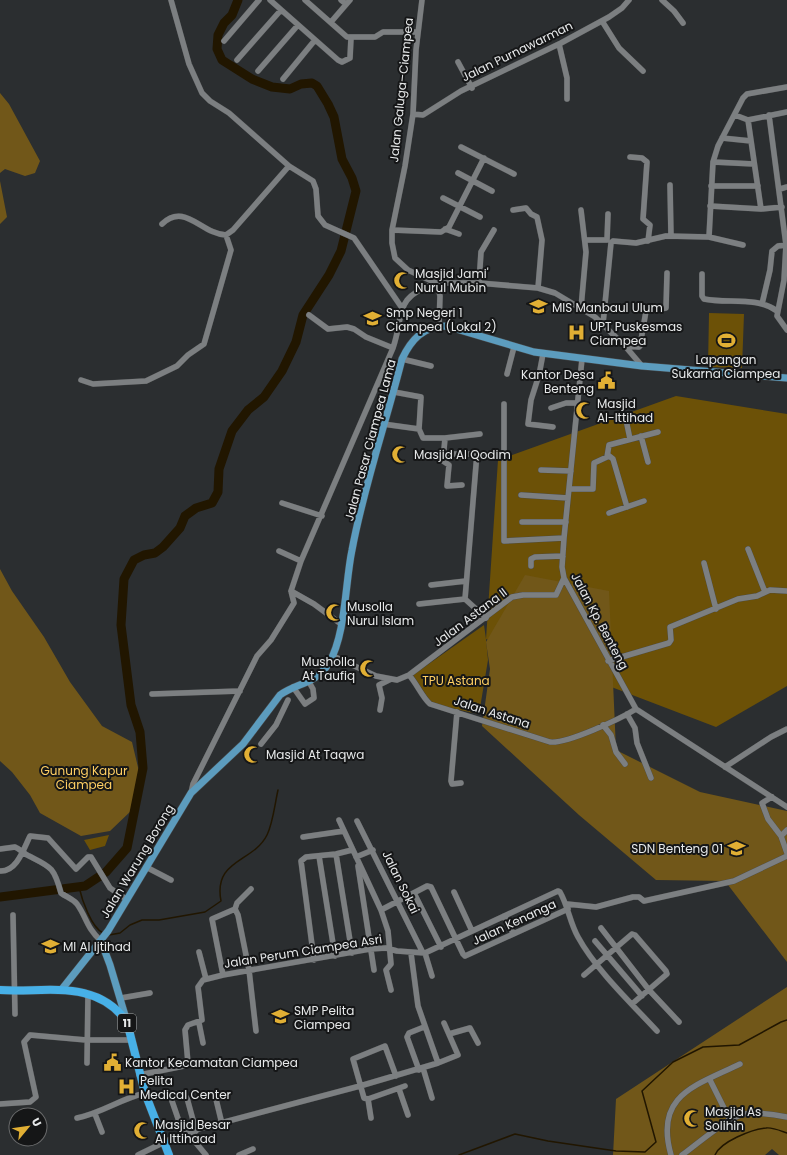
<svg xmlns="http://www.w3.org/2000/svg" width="787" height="1155" font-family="Poppins,sans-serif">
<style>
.green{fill:#6c5107}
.forest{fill:#715719}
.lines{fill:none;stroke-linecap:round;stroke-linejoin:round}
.stream{stroke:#211600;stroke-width:1.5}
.river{stroke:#211600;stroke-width:9}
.minor-casing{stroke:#47494a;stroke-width:6}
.major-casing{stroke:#47494a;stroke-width:8}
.highway-casing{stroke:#47494a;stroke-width:9}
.minor{stroke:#7c7f81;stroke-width:5.5}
.major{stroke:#5c9cbe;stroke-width:7}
.highway{stroke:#47b0e7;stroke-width:8}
.labels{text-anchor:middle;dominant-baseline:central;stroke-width:4;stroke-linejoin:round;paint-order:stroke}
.shield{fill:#151617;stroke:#a8aaab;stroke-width:1}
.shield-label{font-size:11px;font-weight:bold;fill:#e7e9ea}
.street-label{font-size:12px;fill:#e7e9ea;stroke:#151617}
.poi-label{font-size:12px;fill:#e7e9ea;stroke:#151617;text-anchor:start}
.park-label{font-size:12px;fill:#ffcf63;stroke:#151617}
</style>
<rect width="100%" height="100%" fill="#2b2e30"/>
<!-- green -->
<path class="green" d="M709 313 744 314 742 368 708 367Z
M676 396 787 414V686L716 727 486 639 488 660 479 714 445 707 430 701 413 675 484 625 486 639 498 460Z
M109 835 105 846 90 850 84 840Z"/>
<!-- forest -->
<path class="forest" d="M0 93 9 104 40 161 35 173 25 176 5 169 0 173Z
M0 181 7 217 0 224Z
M0 569 12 591 44 637 70 682 102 726 132 742 141 780 132 810 110 831 81 836 40 813 30 795 12 772 0 761Z
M525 575 609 591 616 750 700 792 787 811V962L725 881 656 880 579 815 482 726 490 669 486 642Z
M787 987V1155H779L772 1149 765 1155H613L616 1099Z"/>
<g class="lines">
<!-- stream -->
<path class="stream" d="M79 887C82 900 91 927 103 933
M109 935 120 933 130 925 142 920H159L205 912 221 901C213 859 253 863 267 835 273 823 275 803 278 790
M459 1155 515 1134 548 1141 616 1151 645 1152 656 1142 642 1091 673 1062 703 1047 739 1045 781 1022 787 1020
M715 1155C720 1142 752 1129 766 1128 772 1127 781 1131 787 1133"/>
<!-- river -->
<path class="river" d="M0 897 85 886 106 872 127 848 143 768 140 732 131 705 121 625 124 579 134 560 144 555 155 553 163 547 180 528 185 516 196 508 212 503 218 492 219 469 232 431 248 410 264 397 282 371 296 342 303 315 329 275 341 251 356 191 352 178 342 159 334 117 328 104 317 86 312 83 301 84 290 89 272 87 252 79 222 60 217 49 218 35 224 23 232 15 238 0"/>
<defs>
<path id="minor" d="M171 0 189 64 202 93 210 101 229 113 289 166 313 181 316 189 318 216 325 225 354 238 402 308
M270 0 338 60 342 62 350 58 351 38
M305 0 347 37H375L383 32H417
M341 0 346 4
M422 0 416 50 413 114 405 166 392 230V243L395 258 408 270 436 283H479L538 288 555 293 595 317 625 346 642 366
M662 0 674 11 683 23
M602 21 619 48 643 71
M331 22 350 0
M224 41 259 0
M559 44 567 78V99
M237 60 281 10
M458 62 472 88
M258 71 298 25
M283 79 315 40
M413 114 423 115 461 91 561 43 609 17 622 8 629 0
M735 115 748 120 787 112
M769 115 786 245 784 280 777 316 787 330
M748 120 761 209
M722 138 751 141
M461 147 514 174
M630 157 642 158 647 162 643 219 650 225 648 241
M713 162 754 164
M458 173 492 191
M670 185 671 236
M711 186H758
M780 189 787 187
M443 198 480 217
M710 206 761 209 782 207
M513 210 526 208 531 214 537 217 542 240 538 288
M162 224C185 202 201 234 226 235L233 230 289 166
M445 229 459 234
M392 230 441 232 449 227 484 158
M709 237 743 245
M585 240H607L608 214
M702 274V296L704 299C727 304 757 296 777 311
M437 283 440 296 439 326
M479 283 481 252 494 230
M762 304 770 270 772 251 778 246 786 245
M581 308 586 252 581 210
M309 315 328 329 347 327 354 329 366 337 393 348
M603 324 611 243 613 241 636 243 666 236 709 237 713 162 718 146 743 98 747 94 787 87
M625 346 639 347 640 346 646 311 666 308 667 273
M543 354 539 375 531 400 528 424 553 427
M402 359 431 366
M582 359 564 538 562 567 564 578 636 709 787 807
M507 374 514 347
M81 380 93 384 146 381 177 366 188 355 204 344 231 250 226 235
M394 392 421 397 419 429 423 438H445L480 434
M504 404V541L564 538
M551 408 566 403H578
M625 415 630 439
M383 424 419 429
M641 436 648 462
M445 438 443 461 449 465 447 486 462 485
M445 454H504
M608 455 613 459 627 507
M541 470 571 471
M569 489H593L594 463 607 457 609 445 658 432
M521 495 568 498
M282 503 322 516
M609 513 644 501
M522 522H566
M748 549 765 592
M279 551 301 561
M704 563 716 609
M531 566V559L535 557 563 556
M431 585 466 581
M291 591 314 604 341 624
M465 599 477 453
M419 604 465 599 486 618
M333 656 376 676 397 680 409 675 512 597 523 595H556L564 578
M608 661 669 643 671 640 670 627 738 599 757 596 770 590 787 591
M409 675C417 684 422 697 430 704L550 742C567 744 620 719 636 709
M293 687 305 704 314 698 313 689 309 682
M152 694 240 691
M380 710 382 698 379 685 391 679
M457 712 451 781 452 784 461 783
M627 714 635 728 637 743 651 778
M603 725 611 735 616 752 625 764
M261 744 276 725 288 700
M725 767 771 737 787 729
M191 793 193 784 257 656 271 640 294 603 291 591 301 561 393 348C405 312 393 298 436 283
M772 797 762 803 768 819 781 836 787 853
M339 820 381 910 388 931 391 964 386 970 391 990
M357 821 423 953
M781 836 787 830
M303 837 344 831
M0 849 15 847C20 849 24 854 29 856 51 867 54 867 61 893 66 897 72 898 77 904 87 918 86 927 101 941
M336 854 352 953
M319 856 335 956
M356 857 373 850
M358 866 374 970
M146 867 171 880
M0 871C17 872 24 848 30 836L48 838 76 869 88 857H91L110 888 126 899
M454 892 472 931
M414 893 441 947
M567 904 596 907 633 897H639L644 901 734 881 787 856
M235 909 237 903 251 889
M381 910 427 886 431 887 463 954 465 956 568 909
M13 915 15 1014
M504 916 513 933
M601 928 649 990 679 1022
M595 941 642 996
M199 952 206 979
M425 953 432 976
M314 960 301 861 306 857 336 854 352 850
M223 975 212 919 235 909 238 915 249 970 256 1031
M584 975 632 934 635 935 666 971 667 974 632 1004
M121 998 150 993
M199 1023 203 1043
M449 1034 470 1028 478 1043
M87 1063 88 994
M438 1063 458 1055 444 1023
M423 1068 432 1098
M419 1070 407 1037 409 1033 424 1027
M139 1075 184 1066 188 1063 185 1030 188 1025 202 1020 198 987 203 980 223 975 370 949 386 948 397 951 425 953 558 891 560 892C568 906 570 923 578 937 596 970 632 1004 657 1031
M710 1080 730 1120
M399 1089 408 1115
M215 1095 222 1124
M187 1098 196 1131
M368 1099 405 1086
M172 1101 183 1133
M0 1104 30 1102 36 1097 24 1042 30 1035 86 1040H132
M95 1114 102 1132
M77 1118C102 1113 120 1099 145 1093
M371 1118 368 1099 364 1098 353 1059 385 1046 396 1076
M191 1132 196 1143 206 1155
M138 1155 183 1133 360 1086 438 1063 418 1006 411 953
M239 1155 253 1149
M671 1155C654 1095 695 1086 740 1064
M682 1155C696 1145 728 1117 744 1114 758 1112 773 1114 787 1117"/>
<path id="major" d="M101 941 110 965 127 1022
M62 989 108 931 191 793 243 744 280 695C298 682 315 685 329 663 346 634 345 583 352 550 364 485 386 423 402 359 411 340 423 326 446 326L534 352 642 366 787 378"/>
<path id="highway" d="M0 990C45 993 96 978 127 1022L145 1093 169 1155"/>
</defs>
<!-- minor casing -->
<use href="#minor" class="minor-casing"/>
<!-- major casing -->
<use href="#major" class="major-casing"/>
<!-- highway casing -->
<use href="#highway" class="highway-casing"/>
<!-- minor -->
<use href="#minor" class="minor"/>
<!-- major -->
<use href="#major" class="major"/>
<!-- highway -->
<use href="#highway" class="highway"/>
</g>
<!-- icons -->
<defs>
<symbol id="mosque-bare" viewBox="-9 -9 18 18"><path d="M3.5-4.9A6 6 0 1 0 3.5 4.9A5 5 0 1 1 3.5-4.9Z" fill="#e1af34" stroke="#151617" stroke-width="2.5" paint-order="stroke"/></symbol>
<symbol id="school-bare" viewBox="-9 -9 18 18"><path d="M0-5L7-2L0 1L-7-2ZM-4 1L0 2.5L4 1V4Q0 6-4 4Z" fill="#e1af34" stroke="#151617" stroke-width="2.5" paint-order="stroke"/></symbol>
<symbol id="hospital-bare" viewBox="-9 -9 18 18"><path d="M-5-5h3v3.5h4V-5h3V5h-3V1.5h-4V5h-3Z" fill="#e1af34" stroke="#151617" stroke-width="2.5" paint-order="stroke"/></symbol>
<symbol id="stadium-bare" viewBox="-9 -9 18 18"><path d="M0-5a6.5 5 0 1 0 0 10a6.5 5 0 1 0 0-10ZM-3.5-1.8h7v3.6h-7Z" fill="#e1af34" stroke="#151617" stroke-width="2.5" paint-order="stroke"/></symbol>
<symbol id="civic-bare" viewBox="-9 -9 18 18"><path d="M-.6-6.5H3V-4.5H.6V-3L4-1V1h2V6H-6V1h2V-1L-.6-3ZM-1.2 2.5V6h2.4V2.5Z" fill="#e1af34" stroke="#151617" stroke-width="2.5" paint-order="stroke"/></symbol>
</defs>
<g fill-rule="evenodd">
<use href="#mosque-bare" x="390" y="268" width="25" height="25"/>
<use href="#school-bare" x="526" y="294" width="25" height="25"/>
<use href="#school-bare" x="360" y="306" width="25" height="25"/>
<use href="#hospital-bare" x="564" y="320" width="25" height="25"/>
<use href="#stadium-bare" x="714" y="328" width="25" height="25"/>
<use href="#civic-bare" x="594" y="368" width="25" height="25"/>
<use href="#mosque-bare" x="572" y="398" width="25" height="25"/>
<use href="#mosque-bare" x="388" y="442" width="25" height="25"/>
<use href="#mosque-bare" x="322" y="600" width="25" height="25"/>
<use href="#mosque-bare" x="356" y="656" width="25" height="25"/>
<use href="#mosque-bare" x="240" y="742" width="25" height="25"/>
<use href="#school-bare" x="724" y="836" width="25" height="25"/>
<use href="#school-bare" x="38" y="934" width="25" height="25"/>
<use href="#school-bare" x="268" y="1004" width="25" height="25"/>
<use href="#civic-bare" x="100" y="1050" width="25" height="25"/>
<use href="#hospital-bare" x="114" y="1074" width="25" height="25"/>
<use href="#mosque-bare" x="680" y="1106" width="25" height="25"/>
<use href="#mosque-bare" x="130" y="1118" width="25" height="25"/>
</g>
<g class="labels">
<!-- shield labels -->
<rect class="shield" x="118" y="1014" width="18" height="18" rx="3"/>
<g class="shield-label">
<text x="127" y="1023">11</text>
</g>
<!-- street labels -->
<g class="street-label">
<text transform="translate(517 51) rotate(-26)">Jalan Purnawarman</text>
<text transform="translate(401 90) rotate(-84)">Jalan Galuga–Ciampea</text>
<text transform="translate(370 440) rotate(-75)">Jalan Pasar Ciampea Lama</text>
<text transform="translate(470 617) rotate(-37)">Jalan Astana II</text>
<text transform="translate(600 621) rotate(62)">Jalan Kp. Benteng</text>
<text transform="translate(492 712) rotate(18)">Jalan Astana</text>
<text transform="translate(137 861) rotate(-59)">Jalan Warung Borong</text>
<text transform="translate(401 882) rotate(64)">Jalan Sokai</text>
<text transform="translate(514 922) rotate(-25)">Jalan Kenanga</text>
<text transform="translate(303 951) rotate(-9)">Jalan Perum Ciampea Asri</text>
</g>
<!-- poi labels -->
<g class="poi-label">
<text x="415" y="273">Masjid Jami'<tspan x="415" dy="14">Nurul Mubin</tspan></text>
<text x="552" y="307">MIS Manbaul Ulum</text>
<text x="386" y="312">Smp Negeri 1<tspan x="386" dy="14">Ciampea (Lokal 2)</tspan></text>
<text x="590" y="326">UPT Puskesmas<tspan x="590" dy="14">Ciampea</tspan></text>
<text x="726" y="359" text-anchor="middle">Lapangan<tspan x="726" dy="14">Sukarna Ciampea</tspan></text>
<text x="594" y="374" text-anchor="end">Kantor Desa<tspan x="594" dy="14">Benteng</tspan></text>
<text x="597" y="403">Masjid<tspan x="597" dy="14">Al-Ittihad</tspan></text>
<text x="414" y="454">Masjid Al Qodim</text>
<text x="347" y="606">Musolla<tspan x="347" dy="14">Nurul Islam</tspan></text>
<text x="355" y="661" text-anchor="end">Musholla<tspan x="355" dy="14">At Taufiq</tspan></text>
<text x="266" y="754">Masjid At Taqwa</text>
<text x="723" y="848" text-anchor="end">SDN Benteng 01</text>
<text x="63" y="946">MI Al Ijtihad</text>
<text x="294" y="1010">SMP Pelita<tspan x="294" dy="14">Ciampea</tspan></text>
<text x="125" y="1062">Kantor Kecamatan Ciampea</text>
<text x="140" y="1080">Pelita<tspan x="140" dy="14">Medical Center</tspan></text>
<text x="705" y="1111">Masjid As<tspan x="705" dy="14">Solihin</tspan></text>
<text x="155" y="1124">Masjid Besar<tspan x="155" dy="14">Al Ittihaad</tspan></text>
</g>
<!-- park labels -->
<g class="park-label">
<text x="456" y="680">TPU Astana</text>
<text x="84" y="770">Gunung Kapur<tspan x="84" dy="14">Ciampea</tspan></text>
</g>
</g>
<!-- north arrow -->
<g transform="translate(28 1127) rotate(61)"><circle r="19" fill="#151617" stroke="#696a6b"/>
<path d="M0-3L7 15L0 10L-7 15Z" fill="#e1af34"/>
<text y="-6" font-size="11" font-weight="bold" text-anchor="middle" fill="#e7e9ea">U</text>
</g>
</svg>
